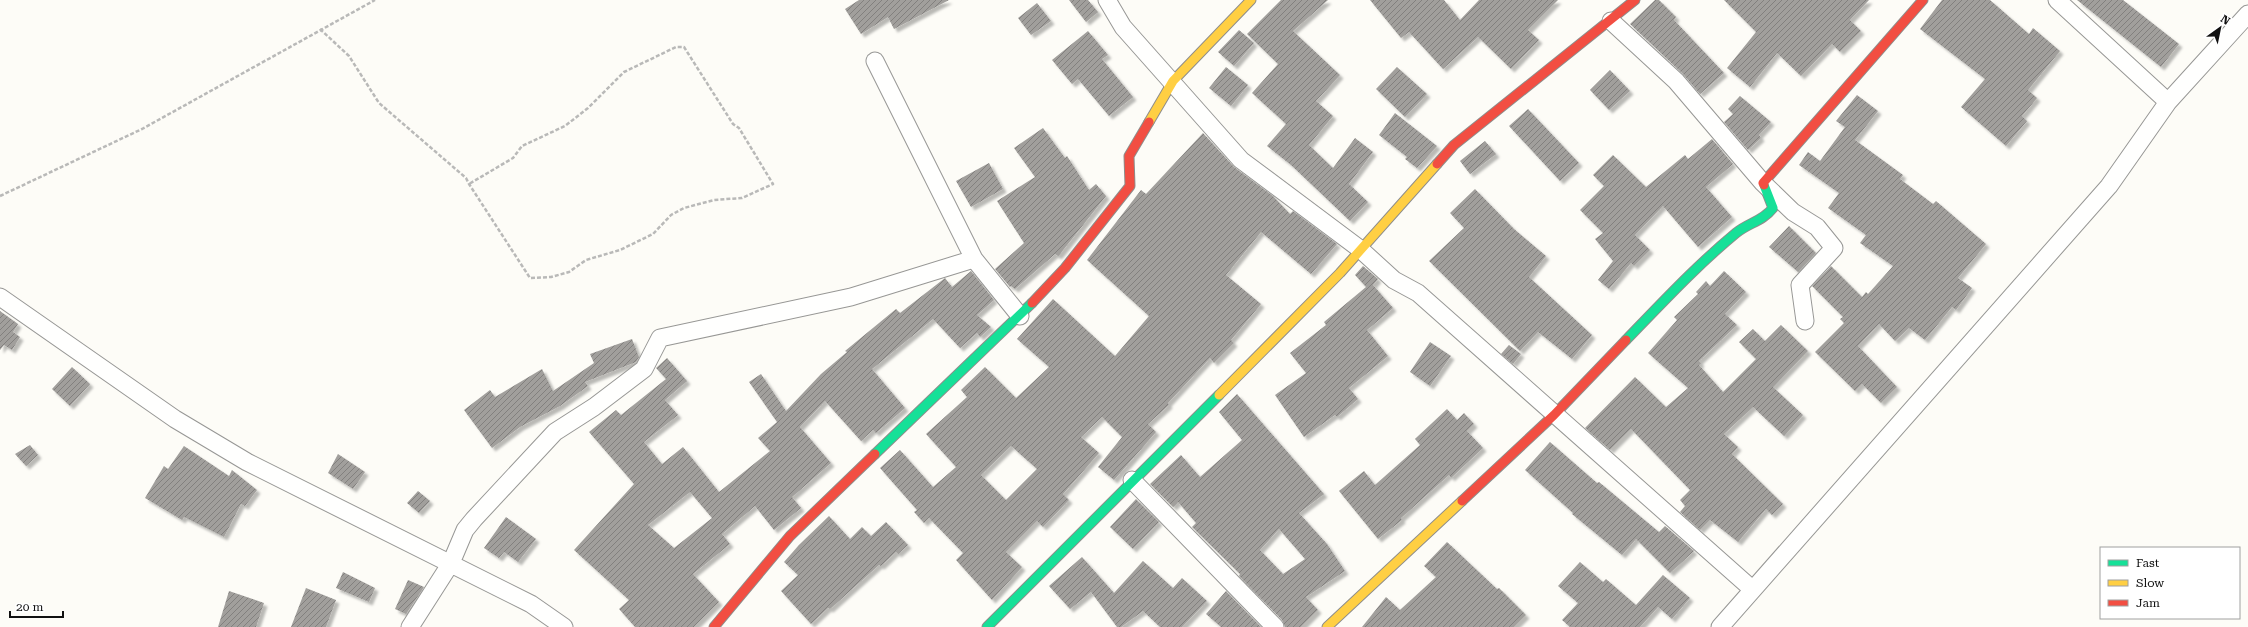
<svg xmlns="http://www.w3.org/2000/svg" width="2248" height="627" font-family="'Roboto Serif',serif">
<style>
.building{fill:url(#building-hatch);fill-rule:evenodd;filter:url(#shadow)}
.lines{fill:none;stroke-linecap:round;stroke-linejoin:round}
.street-casing{stroke:#979795;stroke-width:19}
.fast-casing{stroke:#8e8d8b;stroke-width:11}
.slow-casing{stroke:#8e8d8b;stroke-width:11}
.jam-casing{stroke:#8e8d8b;stroke-width:11}
.path{stroke:#b9b9b8;stroke-width:2.5;stroke-dasharray:4 2;stroke-linecap:butt}
.street{stroke:#fffffe;stroke-width:17}
.fast{stroke:#16e098;stroke-width:9}
.slow{stroke:#ffcf43;stroke-width:9}
.jam{stroke:#f24e42;stroke-width:9}
</style>
<defs>
<pattern id="building-hatch" width="6" height="6" patternUnits="userSpaceOnUse"><rect width="6" height="6" fill="#a19f9c"/><path d="M-1 1l2-2M0 6l6-6M5 7l2-2" fill="none" stroke="#82807e"/></pattern>
<filter id="shadow"><feDropShadow dx="3.5" dy="3.5" stdDeviation="1" flood-color="#0004"/></filter>
</defs>
<rect width="100%" height="100%" fill="#fdfcf7"/>
<!-- building -->
<path class="building" d="M859 0H949L894 29 888 17 861 34 845 9Z
M1069 0H1088L1098 12 1086 22Z
M1281 0H1328L1293 31 1340 75 1316 101 1333 116 1309 145 1333 168 1355 138 1373 152 1349 184 1368 202 1350 221 1291 165 1267 146 1286 124 1252 93 1278 64 1247 34Z
M1370 0H1444L1460 20 1479 0H1558L1528 30 1539 40 1511 69 1478 37 1443 69 1409 32 1401 38Z
M1655 0H1659L1676 17 1674 20 1724 73 1700 94 1683 74 1630 24Z
M1724 0H1869L1850 20 1861 31 1840 52 1832 44 1801 76 1777 53 1750 87 1727 68 1756 32Z
M1942 0H1990L2029 34 2033 28 2060 51 2028 90 2037 98 2022 116 2027 121 2006 146 1961 107 1985 79 1920 29Z
M2077 0H2123L2179 44 2161 67Z
M1037 3 1051 21 1031 35 1018 18Z
M1239 30 1254 43 1234 66 1218 52Z
M1088 31 1108 55 1102 59 1133 97 1109 116 1078 79 1072 84 1052 60Z
M1226 67 1248 85 1231 106 1209 88Z
M1397 67 1427 94 1405 117 1376 89Z
M1610 70 1630 91 1609 110 1590 90Z
M1857 95 1878 111 1855 140 1903 175 1900 179 1933 204 1936 201 1986 244 1958 278 1972 288 1956 310 1952 307 1925 340 1909 328 1895 341 1879 324 1858 346 1897 387 1881 403 1862 384 1855 391 1815 352 1844 323 1840 319 1843 317 1812 286 1831 266 1862 297 1866 292 1868 294 1893 266 1860 243 1866 235 1828 208 1839 193 1799 165 1808 152 1820 161 1845 127 1836 121Z
M1740 96 1771 122 1759 135 1761 138 1748 150 1724 122 1733 114 1728 109Z
M1528 109 1579 163 1560 181 1509 126Z
M1395 113 1437 146 1417 168 1405 159 1407 157 1379 135Z
M1043 128 1065 158 1067 156 1089 190 1096 184 1106 196 1060 254 1058 256 1055 254 1015 289 1011 286 1010 287 995 269 1024 243 997 201 1035 177 1014 148Z
M1203 133 1234 167 1273 196 1290 214 1293 211 1337 244 1311 274 1261 232 1226 275 1261 304 1231 340 1234 343 1214 363 1210 358 1168 403 1169 405 1148 424 1156 432 1114 480 1098 467 1122 437 1102 417 1081 437 1099 453 1063 494 1069 500 1043 527 1037 521 1006 552 1022 567 992 600 956 560 963 553 929 518 924 523 914 512 917 510 880 468 900 450 933 487 956 467 926 434 967 397 961 390 985 367 1016 398 1049 367 1017 339 1053 299 1115 356 1149 316 1087 260 1141 190 1146 194ZM1011 446 1037 469 1006 500 981 475Z
M1712 139 1733 164 1706 187 1732 217 1698 247 1663 206 1635 235 1650 250 1634 266 1631 263 1609 289 1598 280 1613 261 1595 239 1603 233 1580 210 1604 186 1593 175 1613 155 1646 187 1685 155 1688 159Z
M1485 141 1496 154 1470 174 1460 161Z
M989 163 1003 189 971 207 956 181Z
M1475 189 1514 229 1546 256 1529 277 1592 335 1572 359 1538 332 1520 351 1429 261 1464 228 1450 213Z
M1789 226 1816 253 1798 272 1769 247Z
M1363 266 1378 279 1373 285 1393 308 1367 330 1388 356 1349 388 1358 399 1337 417 1335 415 1304 437 1275 395 1306 373 1290 353 1326 325 1324 322 1366 287 1355 275Z
M971 271 994 300 977 315 991 327 980 337 977 333 960 348 933 319 872 369 905 408 876 433 873 430 861 441 825 401 800 427 831 463 792 497 801 508 774 530 755 506 722 534 730 544 693 574 719 602 694 627H635L619 609 629 600 574 550 634 484 589 432 616 410 621 415 666 379 656 368 667 358 687 381 665 400 678 415 644 442 662 464 683 447 719 492 770 451 758 438 777 422 749 382 761 374 786 411 821 374 847 352 845 351 896 309 900 313 945 278 952 287ZM690 492 712 518 674 548 648 525Z
M1724 271 1746 292 1725 314 1737 325 1699 361 1701 363 1699 365 1723 392 1756 359 1739 342 1753 329 1765 341 1781 325 1808 351 1773 387 1803 415 1784 436 1753 407 1724 434 1738 447 1732 454 1783 504 1772 515 1766 509 1738 542 1710 520 1700 530 1680 512 1685 506 1680 500 1690 490 1631 429 1610 450 1585 428 1635 377 1666 407 1688 388 1648 353 1677 320 1674 317 1698 294 1696 292 1706 281 1710 286Z
M0 311 18 324 13 332 20 337 12 350 4 345 0 350Z
M632 339 639 357 636 362 585 382 588 386 560 406 520 427 492 448 464 410 490 390 495 397 542 369 553 391 594 363 590 354Z
M1430 342 1451 356 1430 386 1410 372Z
M1509 345 1521 354 1513 364 1501 354Z
M72 367 90 384 70 406 52 389Z
M1237 394 1324 494 1299 513 1327 544 1345 571 1306 597 1318 610 1301 627H1285L1282 620 1239 576 1240 574 1192 527 1196 523 1178 502 1173 507 1150 484 1181 455 1200 477 1242 440 1219 412ZM1279 529 1305 559 1283 574 1260 550Z
M1447 409 1457 420 1464 413 1474 424 1467 431 1483 448 1451 478 1449 475 1401 518 1402 520 1378 539 1339 491 1364 471 1375 485 1420 445 1415 439Z
M1550 442 1597 483 1599 482 1659 532 1665 526 1694 551 1670 573 1636 539 1622 555 1572 514 1573 513 1525 470Z
M30 445 38 455 26 466 15 454Z
M184 446 229 476 232 470 257 490 245 506 241 504 224 537 184 517 182 520 145 498 164 466 168 469Z
M338 454 365 472 353 489 328 473Z
M418 491 430 501 419 513 407 503Z
M1136 499 1159 522 1133 549 1110 527Z
M829 516 850 539 862 527 871 536 886 522 908 545 898 554 896 552 881 566 879 565 830 609 828 608 811 624 781 591 798 575 784 562 799 545Z
M506 517 536 539 518 562 504 552 499 558 484 548Z
M1447 542 1497 589 1499 588 1526 615 1514 627H1362L1386 597 1400 610 1436 577 1424 566Z
M1082 557 1114 593 1143 561 1173 588 1182 578 1207 601 1182 627H1160L1143 611 1121 627H1117L1091 592 1070 609 1049 586Z
M1580 562 1603 582 1606 579 1636 605 1663 575 1690 598 1672 619 1658 607 1640 627H1570L1562 620 1578 603 1558 586Z
M343 572 375 588 369 602 336 588Z
M408 580 424 587 406 614 395 609Z
M306 588 336 600 326 627H291Z
M229 591 264 603 256 627H218Z
M1226 591 1261 627H1221L1206 614Z"/>
<g class="lines">
<defs>
<path id="street" d="M1107 0 1123 27 1241 160 1360 249 1394 280 1418 293 1752 589
M2057 0 2168 102
M1611 21 1676 81 1763 183 1793 212 1817 227 1834 248 1800 285 1805 321
M875 61 974 259 1020 316
M0 297 175 419 247 462 531 604 564 627
M1132 480 1275 627
M410 627 451 563 465 530 474 519 555 432 594 407 644 369 660 338 851 297 974 259
M1720 627 2109 186 2168 102 2248 14"/>
<path id="fast" d="M1626 340C1661 304 1696 266 1736 233 1748 223 1763 221 1773 208L1764 185
M875 454 1032 303
M987 627 1219 395"/>
<path id="slow" d="M1149 122 1173 81 1251 0
M1219 395 1340 273 1437 164
M1327 627 1462 501"/>
<path id="jam" d="M1437 164 1454 145 1635 0
M1764 185 1763 183 1923 0
M1032 303 1065 268 1130 186 1129 156 1149 122
M1462 501 1554 415 1626 340
M714 627 790 536 875 454"/>
</defs>
<!-- street casing -->
<use href="#street" class="street-casing"/>
<!-- fast casing -->
<use href="#fast" class="fast-casing"/>
<!-- slow casing -->
<use href="#slow" class="slow-casing"/>
<!-- jam casing -->
<use href="#jam" class="jam-casing"/>
<!-- path -->
<path class="path" d="M320 29 349 56 379 103 466 178 469 184 530 278 551 277 569 272 586 260 620 250 653 234 671 215 684 208 714 200 742 198 773 184 739 128 733 124 684 47H676L624 72 588 108 565 126 522 146 513 158 469 184
M0 196 142 129 375 0"/>
<!-- street -->
<use href="#street" class="street"/>
<!-- fast -->
<use href="#fast" class="fast"/>
<!-- slow -->
<use href="#slow" class="slow"/>
<!-- jam -->
<use href="#jam" class="jam"/>
</g>
<!-- legend -->
<rect x="2100" y="547" width="140" height="72" fill="#ffffff" stroke="#a0a0a0"/>
<rect x="2108" y="560" width="20" height="6" fill="#16e098" stroke="#a0a0a0"/>
<text x="2136" y="567" font-size="12" fill="#111111">Fast</text>
<rect x="2108" y="580" width="20" height="6" fill="#ffcf43" stroke="#a0a0a0"/>
<text x="2136" y="587" font-size="12" fill="#111111">Slow</text>
<rect x="2108" y="600" width="20" height="6" fill="#f24e42" stroke="#a0a0a0"/>
<text x="2136" y="607" font-size="12" fill="#111111">Jam</text>
<!-- north arrow -->
<g transform="translate(2220 28) rotate(33)" stroke="#ffffff" stroke-width="3" paint-order="stroke">
<path d="M0-3L7 15L0 10L-7 15Z" fill="#111111"/>
<text y="-6" font-size="11" font-weight="bold" text-anchor="middle" fill="#111111">N</text>
</g>
<!-- scale -->
<path d="M10 611v6h53v-6" fill="none" stroke="#111111" stroke-width="2"/>
<text x="16" y="611" font-size="12" fill="#111111" stroke="#ffffff" stroke-width="3" paint-order="stroke">20 m</text>
</svg>
